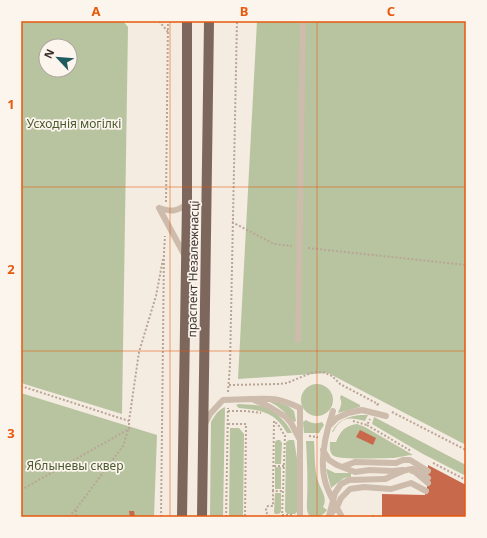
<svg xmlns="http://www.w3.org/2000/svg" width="487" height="538" font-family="'Noto Sans',sans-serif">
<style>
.green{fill:#b8c4a0;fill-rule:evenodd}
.building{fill:#c8694b}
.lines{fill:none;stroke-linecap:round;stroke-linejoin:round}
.path{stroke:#b9a596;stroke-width:2;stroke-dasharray:2 2;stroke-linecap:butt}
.service{stroke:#cdbbac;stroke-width:6}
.primary{stroke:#7d675c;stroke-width:10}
.service-bridge{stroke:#cdbbac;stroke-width:6}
.grid{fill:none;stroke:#e8590c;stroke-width:1;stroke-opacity:0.55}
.labels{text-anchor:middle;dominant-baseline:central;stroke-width:3.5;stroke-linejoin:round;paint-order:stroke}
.park-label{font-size:12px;fill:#4a5a2e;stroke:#fbf5ee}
.street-label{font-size:12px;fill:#3b302b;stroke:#fbf5ee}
.neatline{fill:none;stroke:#e8590c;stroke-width:1.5}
.grid-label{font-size:13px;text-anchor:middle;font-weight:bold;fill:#e8590c}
</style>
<rect width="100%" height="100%" fill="#f4ebe1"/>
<!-- green -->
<path class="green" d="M21 21H123L128 27 122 414 21 383ZM46 46H70V70H46Z
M257 21H466V445L328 373 238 379Z
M301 400a16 16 0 1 1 32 0a16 16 0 1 1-32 0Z
M21 393 157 435 154 517H21Z
M341 395 360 405V407L338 413C340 408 343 403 340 398Z
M274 401 288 406 294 411 296 421 294 422C287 414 280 407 270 402Z
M239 404C247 405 257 404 265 407 276 412 287 422 292 433H287C275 412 261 410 239 408L236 405Z
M225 407 223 517H210L211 422C215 415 218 410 225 407Z
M361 415H368L365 421C349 417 342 416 333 432H332C338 420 348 416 361 415Z
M374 417 466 465V476L423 454 372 424Z
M306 420C312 424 316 424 322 422L324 425 319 433H304L303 422Z
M357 424 365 427 413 455C407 455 401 457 394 458 385 458 341 460 334 456 329 453 330 447 330 442H336C341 430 345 426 357 424Z
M230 428H239L244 434 243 517H229Z
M277 440H280L282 443 281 464H275V442Z
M289 440H294L297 458V512L295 514H287L285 511 286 442Z
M306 441H314C315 454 314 468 318 481 321 490 328 498 323 507L327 510C324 515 313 522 309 515 306 511 307 504 307 500 308 480 307 461 306 441Z
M275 467H281V489H275Z
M326 469H327L335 473H351V477L344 478 331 488Z
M275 493H281V511C280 514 279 514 275 514L274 512Z"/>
<!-- building -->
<path class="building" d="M360 430 376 438 373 445 356 437Z
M428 465 466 485V517H382V494L425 495 428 483Z
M129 511H134L135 517H130Z"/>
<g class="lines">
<!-- path -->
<path class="path" d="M159 21 168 32
M166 202 168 21
M232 222 274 244 292 246
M308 248 466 265
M229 385 279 384 287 383 311 373 316 372H323L332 376 340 384 378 404 376 406
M21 386 129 421
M228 392 230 365 237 21
M228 411H247L261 413
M392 412 466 450
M353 421 367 425 370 419
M228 424H246L245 517
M367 425 411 451
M309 436 317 437V438
M433 463 466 480
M274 466H284
M21 490 129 429V421L139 352 156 296 163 259
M273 491 274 421 279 426 285 436
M76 510V517
M282 515H292
M69 517 76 509 123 446 128 430
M161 517 164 252 165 236
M226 517 228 408
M270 517 266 512V508L268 506H273V491H283
M282 517 285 436H288
M373 517V515"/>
<!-- service -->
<path class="service" d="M159 208 185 256
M159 208C171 212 178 212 187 203
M298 340 303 21
M254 399C274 398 281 399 300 408V438
M333 411C326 432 319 459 325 481 328 493 336 506 342 517
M205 424 210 414 220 403 223 400 252 399 268 406 286 417 291 423 300 440V517
M330 425 337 418 348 413 362 410 386 416
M323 450 329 460 337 465 342 467 355 462 396 463 403 460H410L428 471
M342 467 355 472 370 470 393 471 403 470
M412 471 415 472 428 483
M329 516 337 507 341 498 350 489 364 487 391 489 411 483 426 491
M329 516 335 493 341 484 349 480 385 479"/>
<!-- primary -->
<path class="primary" d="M182 517 187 203V21
M202 517 209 21"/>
<!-- service-bridge -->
<path class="service-bridge" d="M385 479C393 476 405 468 413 469 419 470 423 475 428 478"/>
</g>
<!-- grid -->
<path class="grid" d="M170 21V517M317 21V517M21 187H466M21 351H466"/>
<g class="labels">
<!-- park labels -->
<g class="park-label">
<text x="74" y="123">Усходнія могілкі</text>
<text x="75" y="465">Яблыневы сквер</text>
</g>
<!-- street labels -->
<g class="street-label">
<text transform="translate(193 269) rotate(-89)">праспект Незалежнасці</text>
</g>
</g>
<!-- border -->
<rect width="487" height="538" fill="none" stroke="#fbf5ee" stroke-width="44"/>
<!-- north arrow -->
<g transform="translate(58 58) rotate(296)"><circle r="19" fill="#fbf5ee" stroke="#aea6a0"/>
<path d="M0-3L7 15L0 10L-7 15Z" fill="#1f5a5e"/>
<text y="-6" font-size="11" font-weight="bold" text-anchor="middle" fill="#3b302b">N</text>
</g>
<rect x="22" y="22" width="443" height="494" class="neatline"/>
<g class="grid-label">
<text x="96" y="16">A</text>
<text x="244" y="16">B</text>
<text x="391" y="16">C</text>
<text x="11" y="109">1</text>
<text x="11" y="274">2</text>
<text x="11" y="438">3</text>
</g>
</svg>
